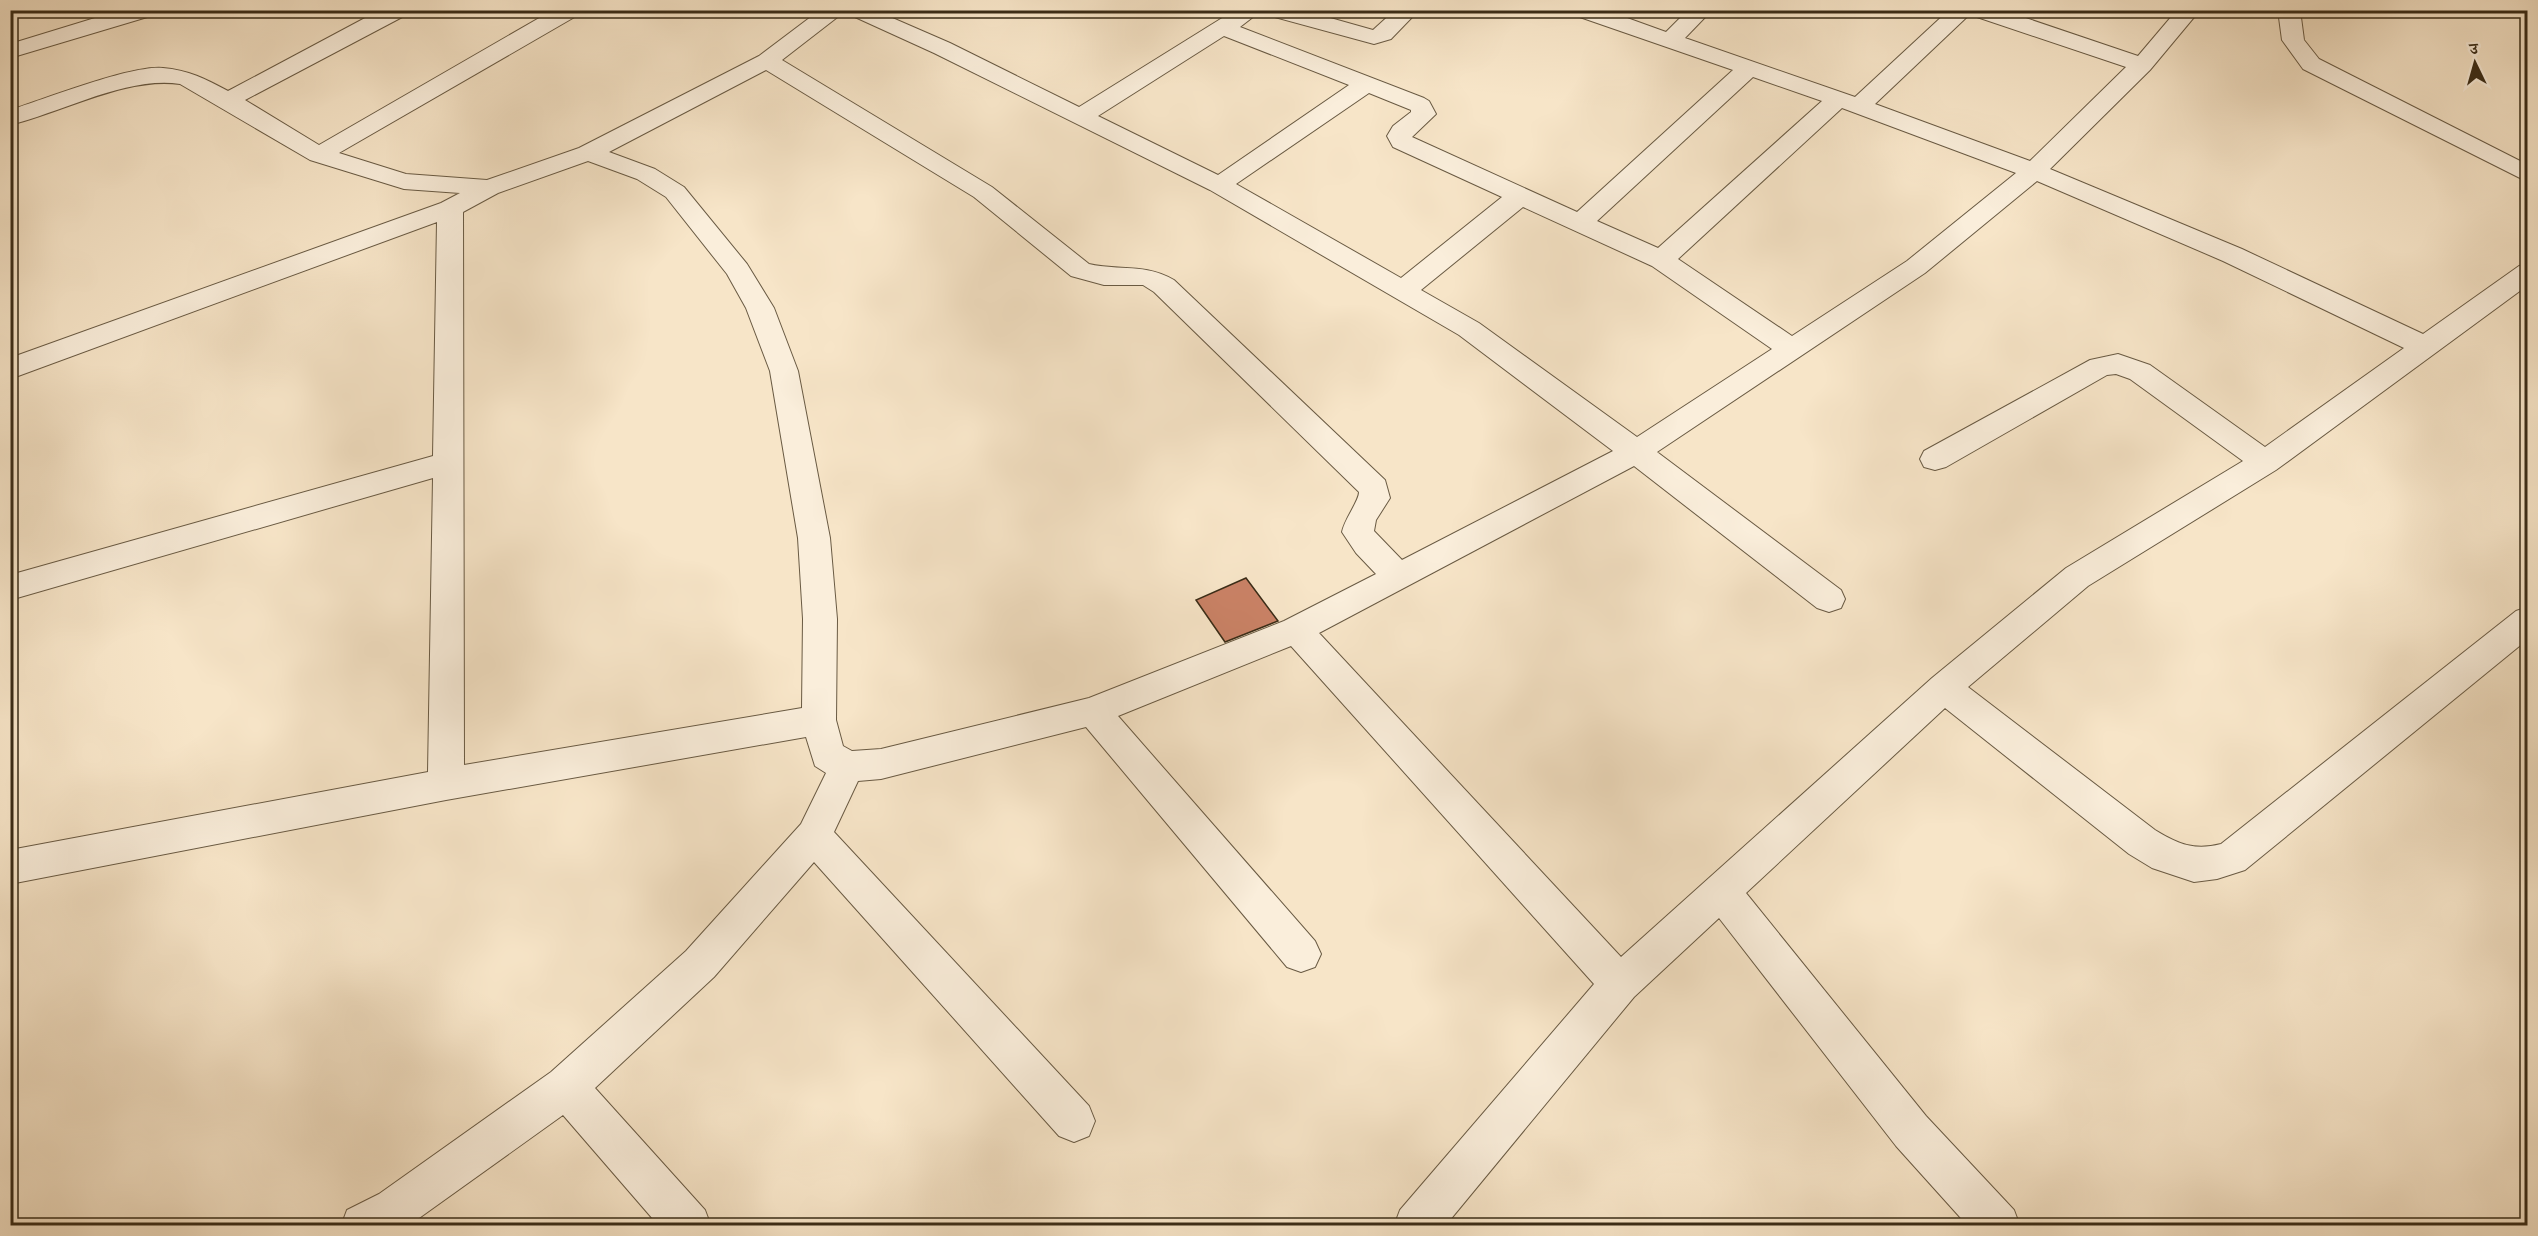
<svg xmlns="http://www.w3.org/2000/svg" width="2538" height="1236" font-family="'IM FELL Double Pica','Noto Serif Devanagari',serif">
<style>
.building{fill:#ca8266;stroke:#3a2c17;stroke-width:1.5}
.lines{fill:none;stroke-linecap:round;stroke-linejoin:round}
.minor-casing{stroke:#695a43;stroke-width:2}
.minor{fill:#faeedb;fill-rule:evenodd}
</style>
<rect width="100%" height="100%" fill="#f7e5c8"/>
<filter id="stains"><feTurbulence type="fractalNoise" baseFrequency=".00333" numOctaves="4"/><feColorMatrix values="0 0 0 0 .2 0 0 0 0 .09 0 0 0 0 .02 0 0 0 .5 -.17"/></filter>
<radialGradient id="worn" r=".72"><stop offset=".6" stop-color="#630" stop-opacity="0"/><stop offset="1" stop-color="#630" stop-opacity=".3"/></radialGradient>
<!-- building -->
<path class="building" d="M1246 578 1278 621 1225 642 1196 600Z"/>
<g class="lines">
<defs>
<path id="minor" d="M121 10H157L154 15 10 58V44Z
M380 10H409L406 15 245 100 319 145 553 10H581L578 15 339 153 406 174 487 180 579 148 759 56 820 10H874L950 43 1079 107 1235 10H1262L1240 27 1424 98 1429 101 1436 114 1412 137 1577 212 1733 70 1574 15 1571 10H1605L1666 32 1688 10H1712L1685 38 1855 97 1949 10H2002L2138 56 2177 10H2200L2150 70 2050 169 2242 249 2423 334 2519 266 2528 264V285L2276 470 2088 586 1968 687 2155 830C2178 844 2194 851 2221 844L2516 611 2528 607V639L2245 870 2217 879 2194 882 2152 868 2129 854 1945 708 1746 893 1926 1116 2014 1210 2020 1226H1968L1896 1146 1719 918 1634 997 1445 1226H1394L1400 1210 1594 984 1291 646 1118 716 1315 941 1321 954 1315 967 1301 972 1287 967 1086 727 881 779 858 781 834 832 1089 1106 1095 1121 1089 1136 1074 1142 1059 1136 814 862 714 977 595 1088 705 1210 711 1226H659L563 1115 408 1226H341L347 1210 379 1194 551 1072 686 951 801 824 826 773 815 766 806 737 446 800 10 884V850L428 772 433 478 10 600V575L433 456 437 222 10 379V358L441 203 460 193 404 189 310 160 180 84C127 76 63 112 10 125V110C45 99 131 65 163 68 188 70 206 79 228 91ZM844 12 934 53 1210 190 1459 335 1613 451 1402 560 1374 531 1376 520 1390 498 1385 480 1174 280C1145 263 1120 271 1089 264L992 187 782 60ZM1970 14 1971 15 2126 67 2030 161 1875 104ZM1224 36 1349 85 1218 175 1098 116ZM766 70 974 197 1071 276 1104 285H1143L1154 292 1359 492C1359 501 1345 518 1342 532L1356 553 1376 574 1284 621 1089 698 881 749 852 751 843 746 836 720 837 619 830 538 798 371 774 308 747 264 684 187 655 169 609 152ZM1753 77 1822 101 1658 248 1597 221ZM1369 93 1411 110V112L1393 126 1387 136 1393 147 1502 197 1401 278 1236 184ZM1842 108 2016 173 1907 261 1792 336 1678 259ZM588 161 637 179 666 197 727 274 746 308 770 371 798 538 803 619 802 708 464 765 463 212 498 193ZM2037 181 2223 261 2404 348 2265 447 2150 365 2118 354 2090 360 1924 451 1920 459 1924 467 1935 470 1946 467 2107 375 2116 374 2130 379 2243 461 2066 568 1932 678 1621 957 1319 633 1634 466 1817 608 1829 612 1841 608 1845 599 1841 590 1657 452 1925 273ZM1523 207 1652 266 1772 349 1637 437 1479 323 1421 290Z
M1264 10H1302L1373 30 1395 10H1419L1391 39 1374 44 1267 15Z
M2278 10H2300L2304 40 2319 59 2528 165V182L2303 69 2282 40Z"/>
</defs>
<!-- minor casing -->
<use href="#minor" class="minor-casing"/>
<!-- minor -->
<use href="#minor" class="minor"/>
</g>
<!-- margin -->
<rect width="2538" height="1236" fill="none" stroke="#f7e5c8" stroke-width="36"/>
<rect x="12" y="12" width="2514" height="1212" fill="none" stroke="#3a2c17" stroke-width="3"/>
<rect x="18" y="18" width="2502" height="1200" fill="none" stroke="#3a2c17" stroke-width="1.5"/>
<!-- north arrow -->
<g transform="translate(2475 63) rotate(355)" stroke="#faeedb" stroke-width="4.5" paint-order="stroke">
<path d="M0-4.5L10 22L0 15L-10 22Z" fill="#3a2c17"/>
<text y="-9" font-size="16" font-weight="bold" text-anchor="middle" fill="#3a2c17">उ</text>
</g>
<rect width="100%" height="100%" filter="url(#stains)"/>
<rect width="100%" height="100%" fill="url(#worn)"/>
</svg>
